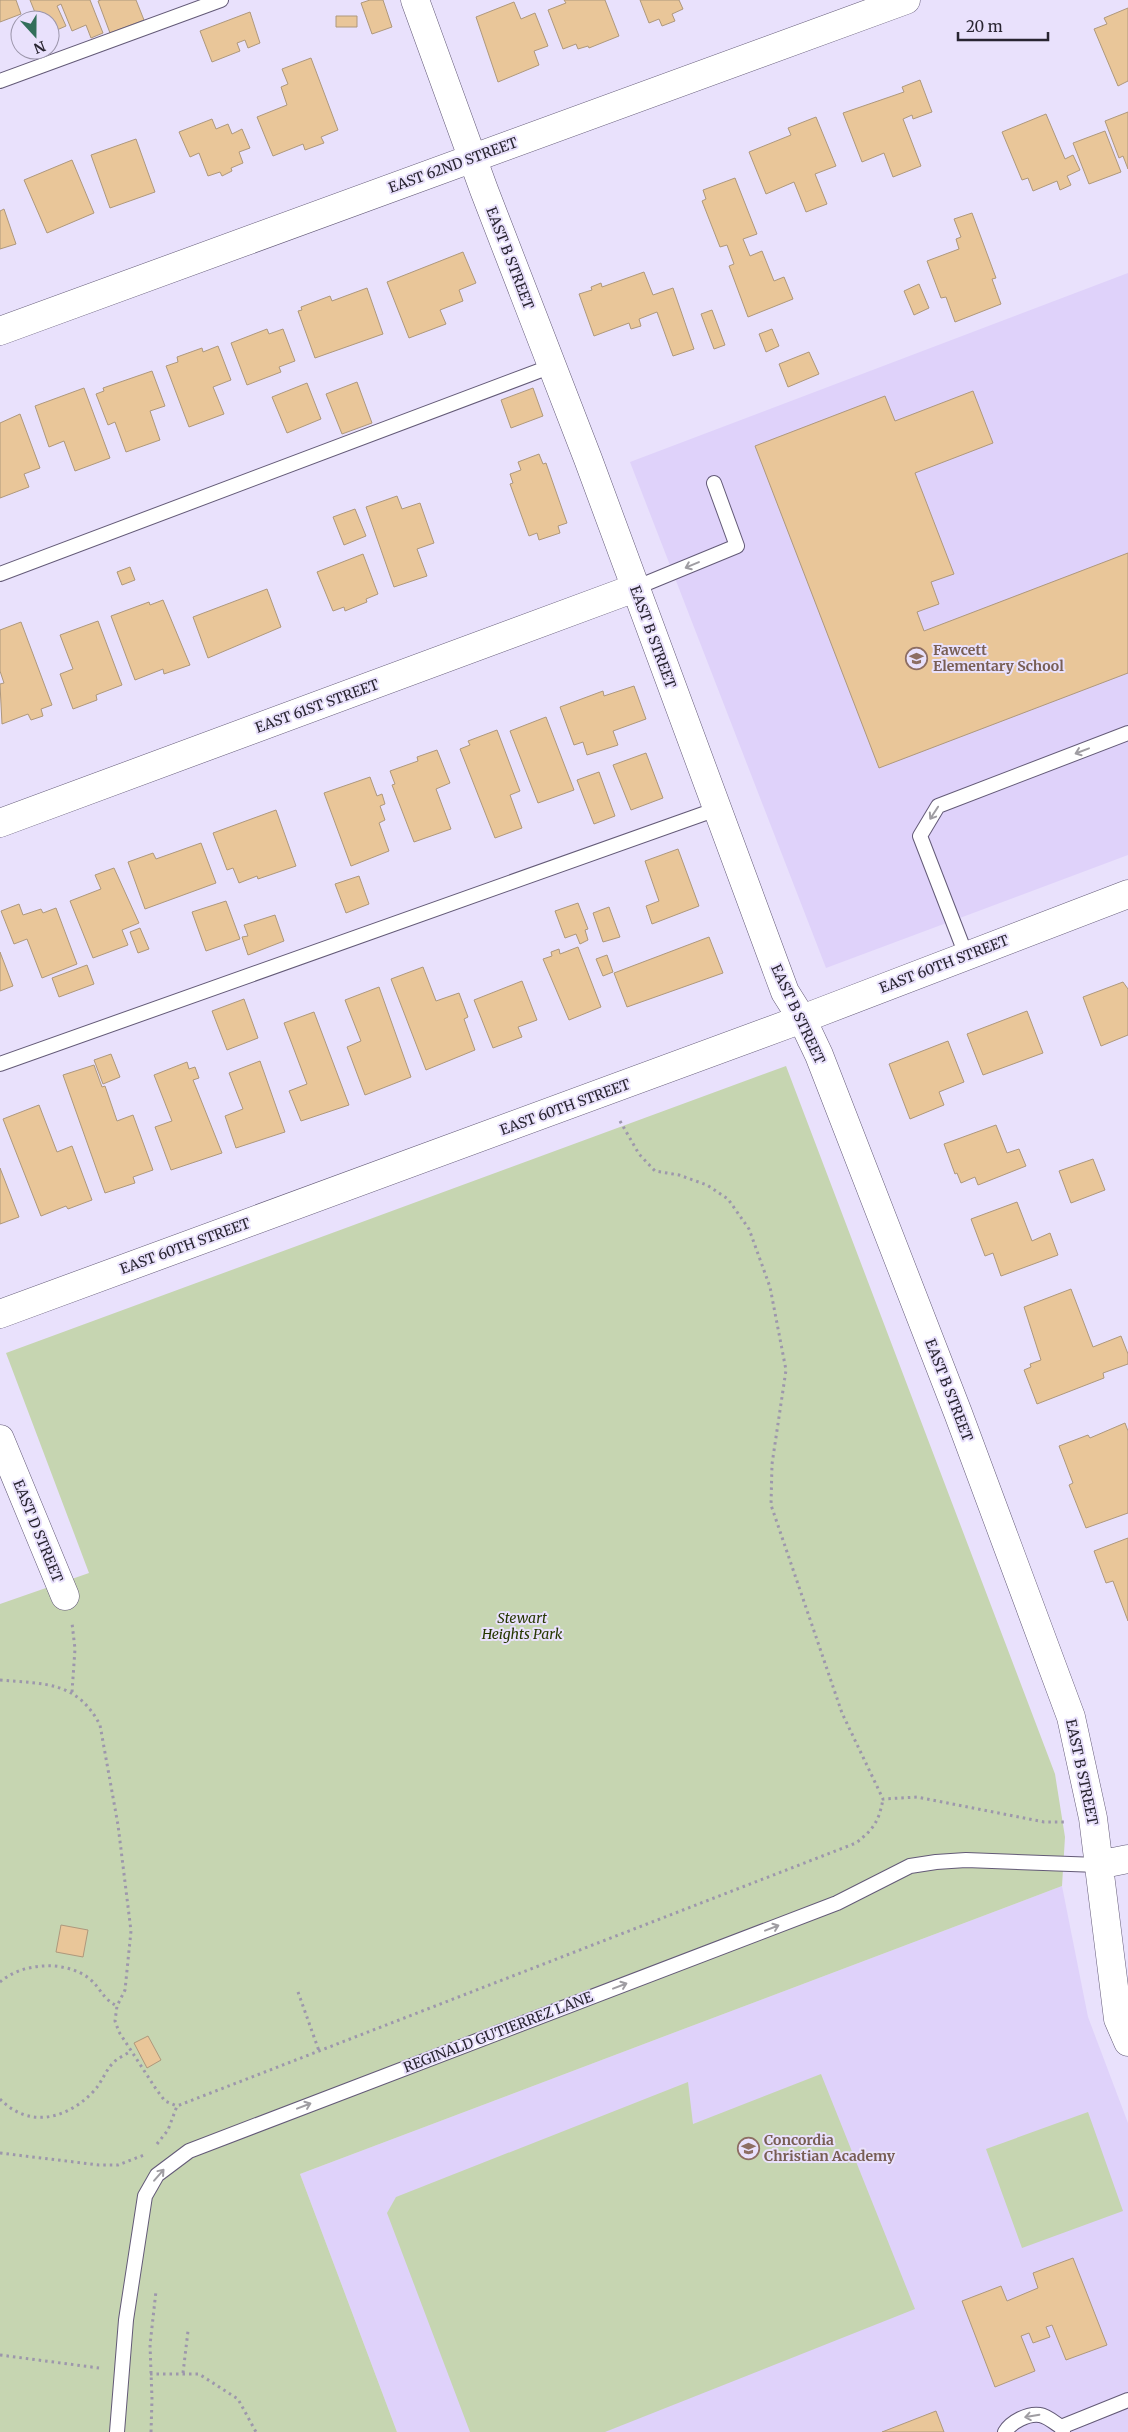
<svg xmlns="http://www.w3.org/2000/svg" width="1128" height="2432" font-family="Merriweather,serif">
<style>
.built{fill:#dfd2fa}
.green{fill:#c6d5b1}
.building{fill:#e9c699;stroke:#ae987c}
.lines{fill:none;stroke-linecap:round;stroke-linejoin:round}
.service-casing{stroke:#635a77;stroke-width:16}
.minor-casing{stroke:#635a77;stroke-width:29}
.path{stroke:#9d97ac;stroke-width:3;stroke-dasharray:2.5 4;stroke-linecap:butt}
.service{stroke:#fff;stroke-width:14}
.minor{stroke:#fff;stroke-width:28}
.oneway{stroke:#9f9da2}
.labels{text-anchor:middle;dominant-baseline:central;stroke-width:4;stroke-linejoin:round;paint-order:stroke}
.street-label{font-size:14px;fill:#292531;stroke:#e9e1fc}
.education-label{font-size:14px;font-weight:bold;fill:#785e54;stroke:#e9e1fc;text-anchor:start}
.park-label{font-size:14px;font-style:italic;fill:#263700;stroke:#e9e1fc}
</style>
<rect width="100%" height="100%" fill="#e9e1fc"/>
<!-- built -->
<path class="built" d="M1128 273V855L826 968 630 462Z
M1062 1886 1088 2017 1128 2123V2432H397L300 2174Z"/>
<!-- green -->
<path class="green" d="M786 1066 1055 1774 1065 1837 1062 1886 300 2174 397 2432H0V1604L89 1573 6 1353Z
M821 2074 915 2309 605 2432H470L387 2213 396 2197 688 2082 693 2124Z
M1088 2112 1123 2211 1022 2248 986 2149Z"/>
<!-- building -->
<path class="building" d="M0 0H16L21 14 0 22Z
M30 0H90L103 33 91 38 86 25 72 31 61 4 57 6 66 26 50 33V20H38Z
M101 0H136L144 20 110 33 98 1Z
M370 0H383L392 27 372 34 361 3Z
M564 0H605L619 36 589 48 588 46 578 49 576 44 563 49 548 10 566 3Z
M640 0H679L683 9 672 14 675 21 662 26 659 19 649 23Z
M514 2 521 19 535 13 548 46 534 51 539 65 498 82 476 17Z
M1128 8V81L1118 86 1094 29 1107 24 1104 18Z
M250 12 260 43 248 48 245 40 237 43 240 51 212 62 200 31Z
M336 16H357V27H336Z
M311 58 338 130 321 137 324 143 305 150 303 144 273 156 257 117 287 105 281 87 288 84 282 69Z
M920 80 932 112 913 119 912 115 903 119 921 166 893 177 884 153 862 162 843 113 904 92 902 87Z
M1128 112V169L1123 156 1119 158 1105 121Z
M1046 114 1065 159 1073 155 1080 170 1067 176 1071 185 1060 190 1057 181 1033 191 1028 178 1022 180 1002 132Z
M816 117 836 166 815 174 827 204 806 212 794 182 766 194 749 152 791 135 788 128Z
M212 119 216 129 228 124 232 134 242 129 250 148 239 152 243 163 231 168 232 171 222 176 220 172 208 176 199 153 190 157 179 132Z
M1105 131 1121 172 1089 184 1073 143Z
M136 139 155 192 110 208 91 155Z
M72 160 94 213 47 233 24 180Z
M735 178 757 234 743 239 750 256 762 251 774 281 784 277 793 299 748 317 729 266 734 264 727 245 720 247 702 201 706 199 703 190Z
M4 209 16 244 0 249V211Z
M972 213 996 278 992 279 1001 304 955 322 946 297 941 298 927 261 959 249 956 239 961 237 954 219Z
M463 252 476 283 459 290 463 301 440 310 446 324 409 338 387 282Z
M644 272 653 295 673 288 694 349 673 356 657 312 639 319 641 326 631 329 629 323 594 336 579 294 592 290 591 287 601 283 602 287Z
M919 284 929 308 914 315 904 291Z
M367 288 383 334 315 358 298 311 302 310 301 307 330 296 332 301Z
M712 310 725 345 714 349 701 314Z
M267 329 269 334 283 329 295 361 279 367 281 372 247 385 231 343Z
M772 329 779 346 766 352 759 334Z
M218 346 231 380 213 387 224 414 189 427 166 366 178 362 177 357 202 348 203 352Z
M809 352 819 374 788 387 779 364Z
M152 371 165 406 150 411 160 440 126 452 115 422 108 425 96 394 104 391 103 388Z
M357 382 372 423 342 434 326 394Z
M307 383 321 419 287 433 272 397Z
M84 388 110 458 75 471 64 441 49 447 35 406Z
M533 388 543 416 511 428 501 400Z
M973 391 993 443 915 473 954 574 931 582 939 604 917 612 924 631 1128 553V673L879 768 755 446 885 396 895 421Z
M20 414 40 468 24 474 29 487 0 498V423Z
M539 454 543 464 546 463 567 523 558 526 560 533 539 540 537 533 529 536 510 484 513 483 510 474 521 470 518 462Z
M397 496 402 509 420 503 434 543 417 549 427 576 394 587 366 507Z
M355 509 366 536 344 545 333 517Z
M363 554 378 594 366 599 367 602 345 611 344 607 333 611 317 572Z
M130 567 135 580 122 585 117 572Z
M267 589 281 627 208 658 193 617Z
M163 600 190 665 164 674 163 669 135 680 111 616 149 602 150 605Z
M98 621 122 685 96 695 97 700 73 709 60 674 73 669 60 635Z
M21 622 52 705 41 709 43 716 31 720 28 714 2 724 0 684 4 683 0 671V630Z
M634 686 646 719 613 731 618 745 587 755 583 742 574 745 560 707 603 691 604 696Z
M546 717 574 790 538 803 510 731Z
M497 730 520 791 510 795 522 828 495 838 460 749 470 745 468 741Z
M437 750 450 783 436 789 451 829 414 842 392 785 395 784 390 771 418 761 417 757Z
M646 753 663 798 631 810 613 765Z
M599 772 615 816 594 824 577 780Z
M370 777 377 796 382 794 385 804 380 806 385 820 379 823 389 851 351 866 324 793Z
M276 810 296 866 258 879 257 876 239 883 233 868 227 870 213 833Z
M201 843 216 883 145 909 128 862 153 853 156 859Z
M678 849 699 906 652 924 646 906 659 901 645 861Z
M114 868 139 923 122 930 128 945 93 958 70 901 101 889 95 875Z
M359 876 369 904 346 913 335 884Z
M226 901 240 939 206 951 192 912Z
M578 903 588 929 585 930 588 940 580 944 576 934 565 938 555 911Z
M19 904 23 915 41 909 43 913 56 908 77 964 42 978 27 939 14 944 1 911Z
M609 907 620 937 603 942 593 913Z
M275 915 284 941 248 955 242 937 248 936 244 925Z
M140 928 149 949 138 953 130 932Z
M709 937 723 973 627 1007 614 973Z
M578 947 601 1007 569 1020 543 959 552 956 551 952 559 949 560 954Z
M0 952 13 986 0 991Z
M607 955 613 972 603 976 596 959Z
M87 965 94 984 59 997 52 978Z
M423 967 436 1001 459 993 468 1017 464 1019 475 1050 426 1070 391 979Z
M522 981 537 1020 518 1027 522 1037 493 1048 474 1000Z
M1123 982 1128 989V1035L1101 1046 1083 997Z
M379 987 411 1077 365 1095 347 1047 361 1041 345 1000Z
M244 999 258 1038 227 1050 212 1011Z
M1027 1011 1043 1053 983 1075 967 1034Z
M314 1012 349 1105 301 1121 289 1091 307 1084 284 1023Z
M948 1041 964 1082 939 1092 944 1105 910 1119 889 1064Z
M111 1054 120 1077 103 1084 94 1060Z
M260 1061 285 1132 236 1148 225 1116 243 1109 229 1073Z
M187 1062 189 1069 195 1067 199 1078 193 1080 222 1153 171 1170 155 1127 172 1121 154 1075Z
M94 1065 102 1087 105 1086 117 1121 133 1115 153 1170 133 1177 135 1183 105 1193 63 1075Z
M39 1105 57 1152 72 1146 92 1200 68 1209 66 1206 41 1216 3 1119Z
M996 1125 1007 1153 1019 1149 1026 1166 978 1185 975 1177 961 1183 957 1173 955 1174 944 1144Z
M1093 1159 1105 1190 1071 1203 1059 1171Z
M0 1168 19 1217 0 1224Z
M1017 1202 1032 1241 1050 1233 1058 1255 1001 1276 993 1253 985 1256 971 1219Z
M1071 1289 1093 1347 1121 1336 1128 1354V1364L1103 1373 1104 1378 1037 1404 1024 1370 1031 1367 1030 1364 1041 1360 1024 1307Z
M1125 1423 1128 1431V1513L1086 1528 1069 1485 1073 1483 1059 1446 1088 1435 1090 1438Z
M1128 1538V1621L1113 1581 1106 1583 1094 1551Z
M61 1925 88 1930 83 1957 56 1952Z
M148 2036 161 2060 147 2068 134 2043Z
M1073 2258 1107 2345 1066 2360 1052 2325 1046 2327 1050 2337 1033 2343 1029 2333 1021 2336 1035 2371 995 2387 962 2301 1001 2286 1007 2301 1038 2288 1033 2273Z
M936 2411 944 2432H882Z"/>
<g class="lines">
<defs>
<path id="service" d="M0 81 221 0
M0 574 552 366
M635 588 737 546 714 483
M966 955 920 836 938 806 1128 733
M0 1064 717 809
M1061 2427 1128 2400
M117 2432 126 2320 145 2196 157 2175 189 2151 837 1903 910 1866 936 1862 966 1860 1098 1865
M1005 2432C1011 2422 1028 2413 1040 2415 1047 2416 1055 2423 1061 2427L1063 2432"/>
<path id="minor" d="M415 0 484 190 588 459 785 992 802 1019 819 1055 958 1413 1071 1717 1093 1818 1118 2019 1128 2042
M0 331 906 0
M0 823 635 588
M0 1314 802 1019 1128 894
M0 1439 65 1596
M1098 1865 1128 1859"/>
</defs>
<!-- service casing -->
<use href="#service" class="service-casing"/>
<!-- minor casing -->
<use href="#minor" class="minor-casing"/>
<!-- path -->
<path class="path" d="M620 1121 639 1154 655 1171 679 1175 707 1185 728 1199 749 1229 770 1287 786 1370 772 1464 771 1505 842 1713 883 1799 917 1797 1044 1822H1065
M0 1680C45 1684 77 1681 100 1725L118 1825 131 1931 125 1990 117 2006 115 2021 119 2032 156 2089 165 2101 177 2106
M72 1692 75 1649 72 1623
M0 1982C23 1962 66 1960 90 1979 101 1989 103 1999 117 2006
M298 1992 319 2051
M0 2099C28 2128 65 2120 92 2093 102 2083 104 2073 112 2064 116 2059 125 2055 131 2051
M157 2144 168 2130 177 2106 856 1843C874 1829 879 1821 883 1799
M0 2153 99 2165H118L144 2155
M0 2355 99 2368
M183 2373 188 2331
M150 2374H199L238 2399 256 2432
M151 2432 152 2399 150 2345 156 2291"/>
<!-- service -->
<use href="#service" class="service"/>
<!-- minor -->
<use href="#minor" class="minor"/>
</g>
<!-- one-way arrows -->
<defs><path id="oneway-shaft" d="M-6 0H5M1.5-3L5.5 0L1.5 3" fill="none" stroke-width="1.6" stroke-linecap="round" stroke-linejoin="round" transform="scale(1.25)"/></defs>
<g class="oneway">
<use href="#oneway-shaft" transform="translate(692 565) rotate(157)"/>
<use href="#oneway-shaft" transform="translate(1082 751) rotate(159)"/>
<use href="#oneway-shaft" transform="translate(934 813) rotate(123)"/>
<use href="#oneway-shaft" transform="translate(772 1928) rotate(-21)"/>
<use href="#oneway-shaft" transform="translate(620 1986) rotate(-21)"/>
<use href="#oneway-shaft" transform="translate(304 2106) rotate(-21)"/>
<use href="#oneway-shaft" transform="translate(159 2175) rotate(-49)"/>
<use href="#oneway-shaft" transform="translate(1032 2416) rotate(170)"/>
</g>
<!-- icons -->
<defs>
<symbol id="school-ring" viewBox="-11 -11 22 22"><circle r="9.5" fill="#e9e1fc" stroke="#8d6e63" stroke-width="1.5"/><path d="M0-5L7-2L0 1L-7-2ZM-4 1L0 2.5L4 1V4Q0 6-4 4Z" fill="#8d6e63"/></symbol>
</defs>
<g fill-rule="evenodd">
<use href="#school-ring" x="904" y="646" width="25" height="25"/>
<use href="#school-ring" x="736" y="2136" width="25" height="25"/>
</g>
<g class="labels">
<!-- street labels -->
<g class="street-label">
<text transform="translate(453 165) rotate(-20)">EAST 62ND STREET</text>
<text transform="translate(510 258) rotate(69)">EAST B STREET</text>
<text transform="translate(653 637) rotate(70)">EAST B STREET</text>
<text transform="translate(317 706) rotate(-20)">EAST 61ST STREET</text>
<text transform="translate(944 964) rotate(-21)">EAST 60TH STREET</text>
<text transform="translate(798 1014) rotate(65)">EAST B STREET</text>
<text transform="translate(565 1107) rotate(-20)">EAST 60TH STREET</text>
<text transform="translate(185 1246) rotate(-20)">EAST 60TH STREET</text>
<text transform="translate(949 1390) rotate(69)">EAST B STREET</text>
<text transform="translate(38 1531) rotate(68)">EAST D STREET</text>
<text transform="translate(1082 1772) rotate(78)">EAST B STREET</text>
<text transform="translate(498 2032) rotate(-21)">REGINALD GUTIERREZ LANE</text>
</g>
<!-- education labels -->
<g class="education-label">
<text x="933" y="650">Fawcett<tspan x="933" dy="16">Elementary School</tspan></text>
<text x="764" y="2140">Concordia<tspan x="764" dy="16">Christian Academy</tspan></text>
</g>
<!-- park labels -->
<g class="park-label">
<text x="522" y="1618">Stewart<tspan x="522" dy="16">Heights Park</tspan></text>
</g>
</g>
<!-- north arrow -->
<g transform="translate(35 35) rotate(159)"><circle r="24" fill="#e9e1fc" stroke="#9c96ab"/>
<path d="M0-4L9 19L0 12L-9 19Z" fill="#326f5a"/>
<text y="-8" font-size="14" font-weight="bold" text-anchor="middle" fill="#292531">N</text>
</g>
<!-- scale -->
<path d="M958 32v8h90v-8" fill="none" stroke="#292531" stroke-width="2.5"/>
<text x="966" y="32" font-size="15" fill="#292531" stroke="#e9e1fc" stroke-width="4" paint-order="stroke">20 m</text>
</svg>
